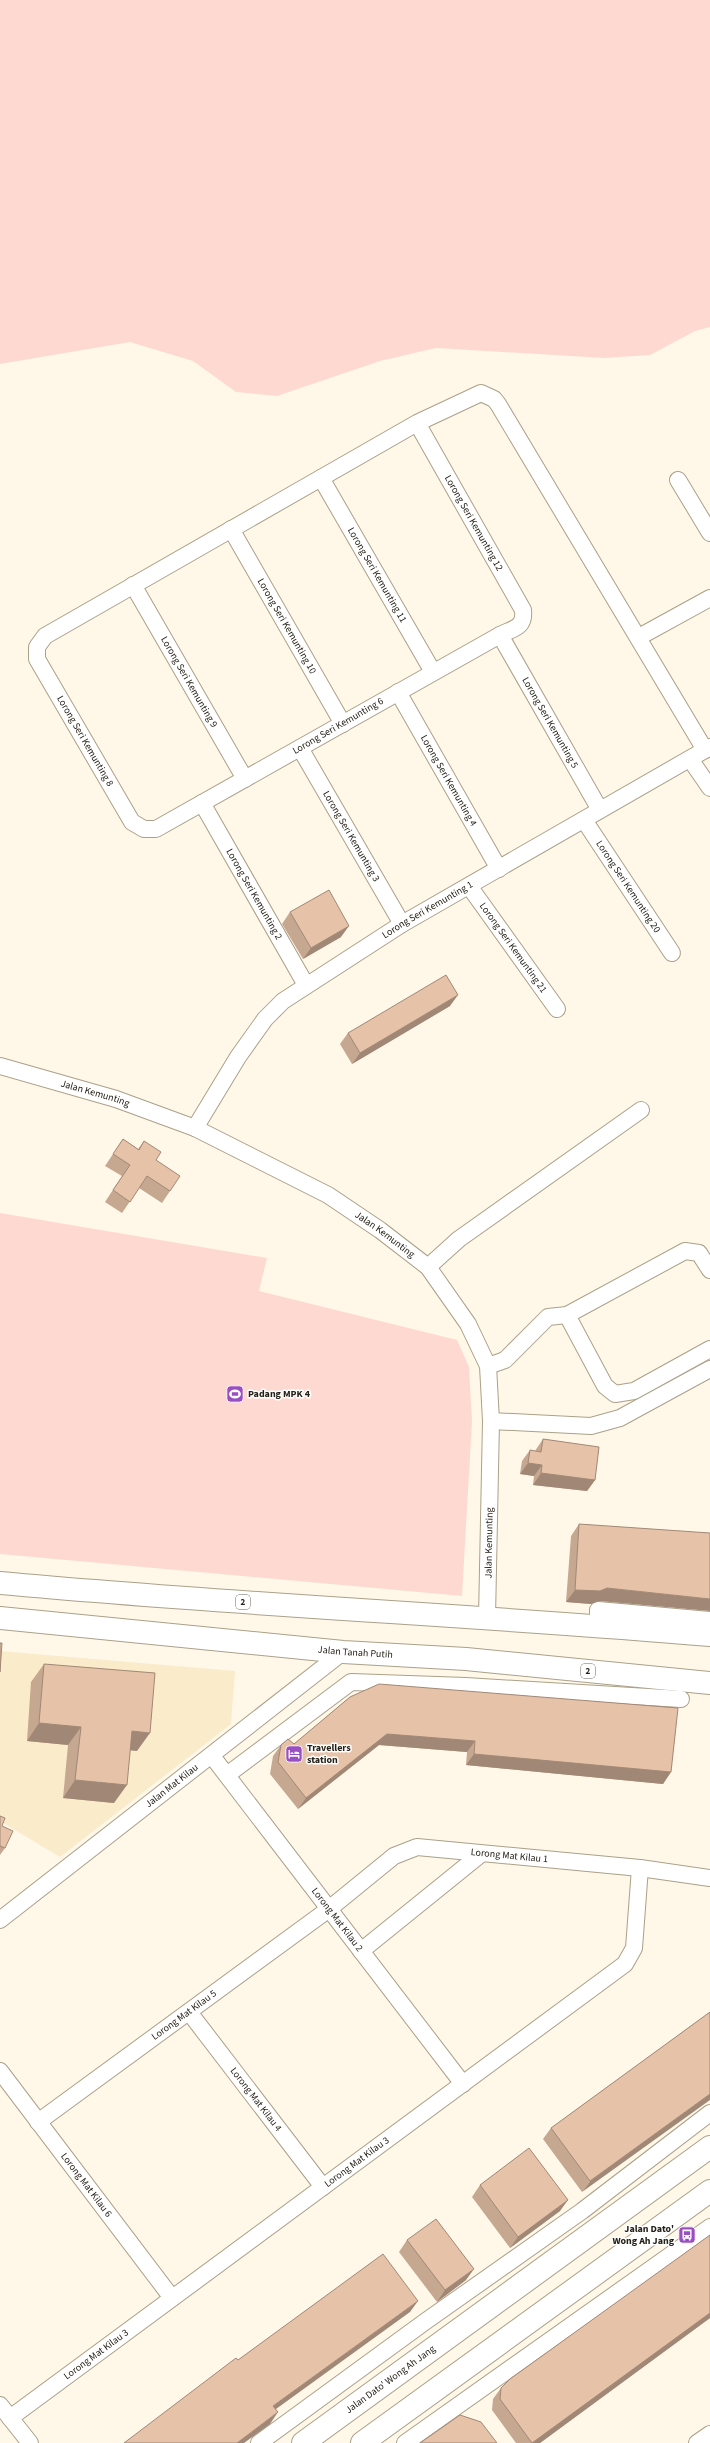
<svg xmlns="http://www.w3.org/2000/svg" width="710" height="2443" font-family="'Source Sans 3',sans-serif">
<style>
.built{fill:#faebcb}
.green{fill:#fed9d1}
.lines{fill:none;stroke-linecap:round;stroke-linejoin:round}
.minor-casing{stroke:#aba089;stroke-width:18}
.secondary-casing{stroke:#aba089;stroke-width:24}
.trunk-casing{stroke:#aba089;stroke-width:24}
.minor{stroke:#fff;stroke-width:16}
.secondary{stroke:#fff;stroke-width:22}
.trunk{stroke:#fff;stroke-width:22}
.wall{fill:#c6a790}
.shaded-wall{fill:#a18876}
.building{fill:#e6c2a8;stroke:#a18876}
.labels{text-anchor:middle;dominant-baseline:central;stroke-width:3;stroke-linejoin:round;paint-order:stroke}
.shield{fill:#fff;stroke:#66645d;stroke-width:1}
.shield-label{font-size:9px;font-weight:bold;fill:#252118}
.street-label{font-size:10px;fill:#252118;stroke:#fff}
.poi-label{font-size:10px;font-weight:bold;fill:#252118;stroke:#fff;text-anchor:start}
</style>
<rect width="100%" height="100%" fill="#fff8e9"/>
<!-- built -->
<path class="built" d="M0 1651 235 1671 231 1724 60 1857 0 1821Z"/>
<!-- green -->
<path class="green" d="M0 0H710V327L695 331 650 355 604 358 436 348 380 361 277 396 236 392 193 361 130 342 0 364Z
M0 1213 267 1258 259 1291 457 1340 469 1367 472 1421 462 1596 0 1554Z"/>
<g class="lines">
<defs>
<g id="minor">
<path id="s1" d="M417 423 523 610C525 628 514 628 500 635L156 829H144L132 822 37 659V647L45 636 417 423 481 393 494 399 498 404 705 750"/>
<path id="s2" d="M321 478 433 672"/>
<path d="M678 480 710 533"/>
<path id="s3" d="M231 529 343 724"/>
<path id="s4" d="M133 585 245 779"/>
<path id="s5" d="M500 635 600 810"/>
<path d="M639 637 710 598"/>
<path id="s6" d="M398 692 499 869"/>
<path id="s7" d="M300 748 402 924"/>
<path d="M690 759 710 788"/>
<path id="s8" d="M202 803 306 985"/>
<path id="s9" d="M584 820 672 953"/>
<path id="s10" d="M469 886 557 1009"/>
<path id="s11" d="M0 1066 116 1099 195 1128 328 1195 380 1230 428 1267 468 1324 488 1366 491 1421 487 1618"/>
<path id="s12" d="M195 1128 238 1057 265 1019 283 1001 402 924 710 747"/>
<path d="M428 1267 459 1239 641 1110"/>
<path d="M567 1315 605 1386 615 1394 634 1391 710 1349"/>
<path d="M488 1366 505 1360 548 1317 567 1315 685 1251 699 1253 710 1270"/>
<path d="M491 1421 591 1426 620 1418 710 1369"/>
<path d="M598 1625V1610L710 1620"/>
<path id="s13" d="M212 1756 463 2084"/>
<path d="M227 1775 351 1682 466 1686 681 1699"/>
<path id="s14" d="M0 1920 343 1652"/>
<path d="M361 1951 481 1854"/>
<path id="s15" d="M189 2012 323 2187"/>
<path id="s16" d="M0 2071 172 2298"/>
<path id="s17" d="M38 2122 329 1909 394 1856 417 1847 640 1868 710 1878"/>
<path d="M0 2405 30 2443"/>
<path id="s18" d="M10 2418 625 1964 634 1948 640 1868"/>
<path d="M259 2443 426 2321 582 2211 710 2113"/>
<path d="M405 2443 710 2227"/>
<path d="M697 2443 710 2434"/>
</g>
<g id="secondary">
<path id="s19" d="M303 2443 710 2147"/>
<path d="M362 2443 710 2191"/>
</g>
<g id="trunk">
<path d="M0 1583C236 1605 474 1615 710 1635"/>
<path id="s20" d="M0 1618 343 1652 466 1659 710 1683"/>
</g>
</defs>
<!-- minor casing -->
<use href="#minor" class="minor-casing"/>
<!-- secondary casing -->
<use href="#secondary" class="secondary-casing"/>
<!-- trunk casing -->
<use href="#trunk" class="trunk-casing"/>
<!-- minor -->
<use href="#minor" class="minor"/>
<!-- secondary -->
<use href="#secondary" class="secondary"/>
<!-- trunk -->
<use href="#trunk" class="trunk"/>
</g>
<!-- wall -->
<path class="wall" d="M290 912 341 937 303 959 282 924Z
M450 1006 352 1064 340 1044 348 1033Z
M123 1139 138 1149 144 1141 156 1160 170 1191 162 1203 139 1188 122 1213 105 1202 122 1176 105 1166Z
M543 1439 595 1480 587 1491 533 1485 534 1476 520 1474 522 1461 530 1450 535 1451Z
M579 1524 599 1601 591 1604 566 1602 571 1536Z
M44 1664 137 1751 130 1750 114 1803 63 1798 68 1745 27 1741 31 1682Z
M350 1697 671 1772 663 1784 466 1765 467 1752 379 1745 298 1809 270 1774 273 1756 281 1745 294 1744Z
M0 1816 5 1848 0 1855Z
M710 2012 582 2192 543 2139 551 2128Z
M480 2185 560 2211 510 2248 472 2197Z
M710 2235V2318L540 2443H516L492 2410 493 2399 501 2388Z
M407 2240 466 2280 437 2302 399 2252Z"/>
<!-- shaded-wall -->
<path class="shaded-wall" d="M349 926 341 937 303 959 311 948Z
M458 995 450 1006 352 1064 360 1053Z
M528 1463 542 1465 534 1476 520 1474Z
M541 1473 595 1480 587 1491 533 1485Z
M607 1588 710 1599V1611L599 1601 591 1604 566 1602 575 1590Z
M39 1723 81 1727 68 1745 27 1741Z
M132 1731 150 1733 137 1751 119 1749Z
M387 1734 475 1741 467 1752 379 1745 298 1809 306 1798Z
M474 1754 671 1772 663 1784 466 1765Z
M75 1780 127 1785 114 1803 63 1798Z
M710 2094V2100L582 2192 590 2181Z
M568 2200 560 2211 510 2248 518 2237Z
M474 2269 466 2280 437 2302 445 2290Z
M418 2301 410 2312 265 2417 273 2406Z
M710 2313V2318L540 2443H532Z
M278 2412 270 2424 244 2443H237Z"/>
<!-- building -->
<path class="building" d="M329 890 349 926 311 948 290 912Z
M446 975 458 995 360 1053 348 1033Z
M123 1139 139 1150 144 1141 161 1152 156 1160 180 1176 170 1191 147 1176 130 1202 113 1190 130 1165 113 1154Z
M543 1439 599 1447 595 1480 541 1473 542 1465 528 1463 530 1450 541 1452Z
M579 1524 710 1533V1599L607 1588 600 1591 575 1590Z
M0 1643H2L0 1672Z
M44 1664 155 1673 150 1733 132 1731 127 1785 75 1780 81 1727 39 1723Z
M379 1684 678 1708 671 1772 474 1754 475 1741 387 1734 306 1798 278 1762 281 1745 288 1739 294 1744 350 1697Z
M0 1816 5 1818 2 1826 13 1831 5 1848 0 1846Z
M710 2012V2094L590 2181 551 2128Z
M529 2148 568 2200 518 2237 480 2185Z
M436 2219 474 2269 445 2290 407 2240Z
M710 2235V2313L532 2443 500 2399 501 2388 510 2379Z
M383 2254 418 2301 273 2406 278 2412 237 2443H124L236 2358 238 2360Z
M460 2415 481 2422 497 2443H420Z"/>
<!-- icons -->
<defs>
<symbol id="stadium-square" viewBox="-11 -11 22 22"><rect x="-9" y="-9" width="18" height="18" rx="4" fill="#994fc1" stroke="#fff"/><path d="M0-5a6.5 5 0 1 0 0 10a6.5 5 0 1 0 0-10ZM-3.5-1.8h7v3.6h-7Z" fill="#fff"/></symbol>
<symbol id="hotel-square" viewBox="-11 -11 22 22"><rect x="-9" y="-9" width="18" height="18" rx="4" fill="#994fc1" stroke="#fff"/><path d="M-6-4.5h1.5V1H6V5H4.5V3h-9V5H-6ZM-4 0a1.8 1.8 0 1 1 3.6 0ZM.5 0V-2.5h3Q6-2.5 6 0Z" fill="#fff"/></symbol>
<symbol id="bus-square" viewBox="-11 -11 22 22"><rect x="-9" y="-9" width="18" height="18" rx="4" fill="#994fc1" stroke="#fff"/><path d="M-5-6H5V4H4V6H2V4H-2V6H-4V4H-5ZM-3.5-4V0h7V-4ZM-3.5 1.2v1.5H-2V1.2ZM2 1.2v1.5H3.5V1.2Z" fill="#fff"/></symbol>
</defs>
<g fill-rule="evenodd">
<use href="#stadium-square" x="225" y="1384" width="20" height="20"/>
<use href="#hotel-square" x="284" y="1744" width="20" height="20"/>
<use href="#bus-square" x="677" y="2225" width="20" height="20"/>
</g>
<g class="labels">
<!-- shield labels -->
<g class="shield">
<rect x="236" y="1595" width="14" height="14" rx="3"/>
<rect x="581" y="1664" width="14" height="14" rx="3"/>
</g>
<g class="shield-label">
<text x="243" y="1602">2</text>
<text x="588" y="1671">2</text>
</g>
<!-- street labels -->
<g class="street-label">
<text stroke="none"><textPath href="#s1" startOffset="115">Lorong Seri Kemunting 12</textPath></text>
<text stroke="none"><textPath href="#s2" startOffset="112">Lorong Seri Kemunting 11</textPath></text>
<text stroke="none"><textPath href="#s3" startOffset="112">Lorong Seri Kemunting 10</textPath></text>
<text stroke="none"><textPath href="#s4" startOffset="112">Lorong Seri Kemunting 9</textPath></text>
<text stroke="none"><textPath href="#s5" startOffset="101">Lorong Seri Kemunting 5</textPath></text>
<text transform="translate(338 726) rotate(-30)">Lorong Seri Kemunting 6</text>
<text transform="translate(85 741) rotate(60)">Lorong Seri Kemunting 8</text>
<text stroke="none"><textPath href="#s6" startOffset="102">Lorong Seri Kemunting 4</textPath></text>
<text stroke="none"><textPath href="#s7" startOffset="102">Lorong Seri Kemunting 3</textPath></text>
<text stroke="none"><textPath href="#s9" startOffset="80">Lorong Seri Kemunting 20</textPath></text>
<text stroke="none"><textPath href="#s8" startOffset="105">Lorong Seri Kemunting 2</textPath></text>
<text stroke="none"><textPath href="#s12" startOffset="326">Lorong Seri Kemunting 1</textPath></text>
<text stroke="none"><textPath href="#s10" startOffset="76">Lorong Seri Kemunting 21</textPath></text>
<text stroke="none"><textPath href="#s11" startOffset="99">Jalan Kemunting</textPath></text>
<text stroke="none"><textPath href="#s11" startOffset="423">Jalan Kemunting</textPath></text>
<text transform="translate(489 1543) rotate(-89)">Jalan Kemunting</text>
<text stroke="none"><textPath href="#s20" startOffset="357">Jalan Tanah Putih</textPath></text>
<text stroke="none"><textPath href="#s14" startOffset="218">Jalan Mat Kilau</textPath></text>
<text stroke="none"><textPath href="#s17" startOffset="562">Lorong Mat Kilau 1</textPath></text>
<text stroke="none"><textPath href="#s13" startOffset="206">Lorong Mat Kilau 2</textPath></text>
<text stroke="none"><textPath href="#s17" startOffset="181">Lorong Mat Kilau 5</textPath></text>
<text stroke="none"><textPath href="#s15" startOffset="110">Lorong Mat Kilau 4</textPath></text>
<text stroke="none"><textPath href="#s18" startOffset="431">Lorong Mat Kilau 3</textPath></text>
<text stroke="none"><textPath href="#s16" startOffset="143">Lorong Mat Kilau 6</textPath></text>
<text stroke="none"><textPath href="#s18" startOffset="107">Lorong Mat Kilau 3</textPath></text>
<text stroke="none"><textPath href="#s19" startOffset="108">Jalan Dato' Wong Ah Jang</textPath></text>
</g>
<!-- poi labels -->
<g class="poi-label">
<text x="248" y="1394">Padang MPK 4</text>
<text x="307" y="1748">Travellers<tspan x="307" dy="12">station</tspan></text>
<text x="674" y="2229" text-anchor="end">Jalan Dato'<tspan x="674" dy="12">Wong Ah Jang</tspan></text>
</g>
</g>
</svg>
